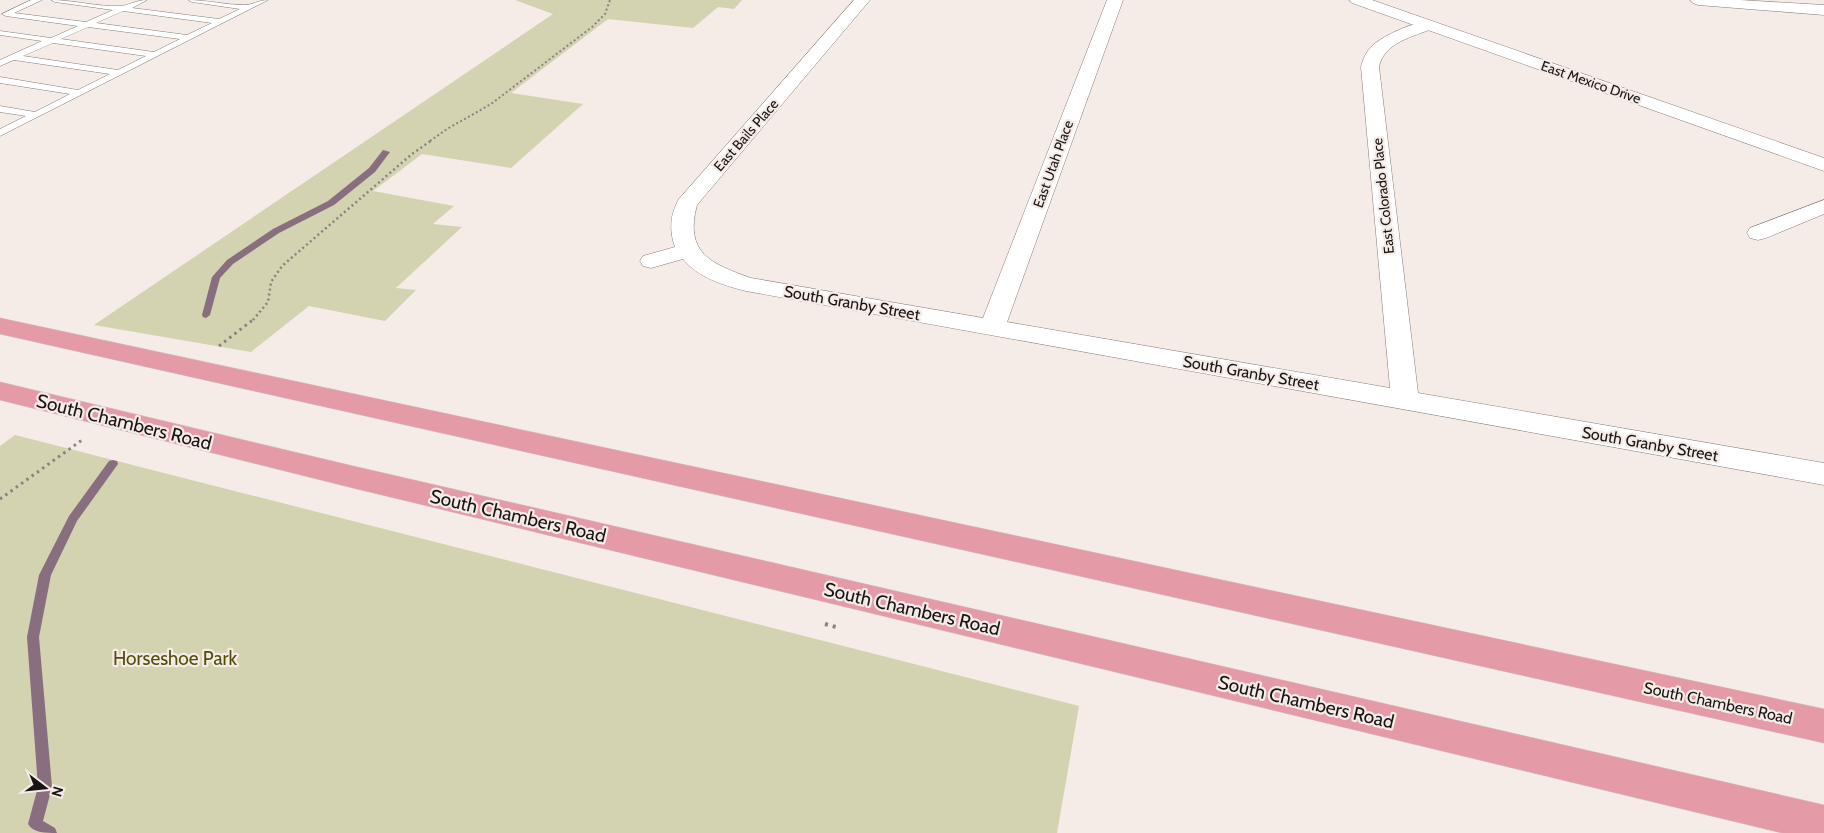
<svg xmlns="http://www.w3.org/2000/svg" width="1824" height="833" font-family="Cabin,sans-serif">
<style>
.green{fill:#d3d2b1}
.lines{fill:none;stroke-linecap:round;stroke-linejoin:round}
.stream{fill:#896e7f;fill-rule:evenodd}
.lane-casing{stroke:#857c79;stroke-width:1}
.street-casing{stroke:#857c79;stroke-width:1}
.secondary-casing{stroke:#857c79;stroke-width:1}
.primary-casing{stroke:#cccbcb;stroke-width:1}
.path-far3{stroke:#898280;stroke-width:2;stroke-dasharray:2 2.5;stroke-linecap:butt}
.path-far2{stroke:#898280;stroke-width:2.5;stroke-dasharray:2 3;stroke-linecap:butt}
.path-far1{stroke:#898280;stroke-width:3;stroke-dasharray:2.5 4;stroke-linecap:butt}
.path{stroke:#898280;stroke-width:4;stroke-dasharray:3 5;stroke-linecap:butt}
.lane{fill:#fff;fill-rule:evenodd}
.street{fill:#fff;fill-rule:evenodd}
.secondary{fill:#fff;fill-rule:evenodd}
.primary{fill:#e59aa8;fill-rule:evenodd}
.labels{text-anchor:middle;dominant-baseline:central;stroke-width:4.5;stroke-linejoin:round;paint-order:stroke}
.far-street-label{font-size:14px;fill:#171413;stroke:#f5ebe7}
.street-label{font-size:16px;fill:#171413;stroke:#f5ebe7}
.near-street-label{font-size:19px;fill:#171413;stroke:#f5ebe7}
.near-park-label{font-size:19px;fill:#534e07;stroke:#f5ebe7}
</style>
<rect width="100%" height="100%" fill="#f5ebe7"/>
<!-- green -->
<path class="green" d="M515 0H742L734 9 718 7 693 28 608 19 511 93 583 104 511 168 422 154 373 191 454 206 433 224 462 227 396 288 416 290 385 321 309 306 251 352 94 325 553 14Z
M15 435 1079 706 1057 833H0V446Z"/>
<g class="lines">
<!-- stream -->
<path class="stream" d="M383 150 390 152 375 172 334 205 279 233 233 264 220 278 210 315 206 318 203 317 202 315 212 277 227 260 273 229 328 201 369 168Z
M113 460 117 461 118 464 77 521 51 575 39 637 52 787 43 821 55 828 57 833C46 833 33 833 28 824L38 787 27 637 39 575 69 516 109 461Z"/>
<defs>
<path id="lane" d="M31 0H42L14 13 86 22 113 10 55 2 51 0C74 0 98 7 120 6 128 6 135 0 147 0L132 8 219 19 240 9 192 2 188 0C207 0 226 5 245 5 252 5 259 0 268 0L0 136V129L26 116 0 112V106L35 112 70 94 0 83V77L78 90 110 74 14 60 0 66V60L42 41 0 35V31L51 38 78 26 6 16 2 14ZM123 11 212 23 187 35 96 23ZM88 27 180 39 154 52 61 39ZM53 43 146 56 118 70 23 56Z"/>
<path id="street" d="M854 0H870L697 205C684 253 711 264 751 278L983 318 1107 0H1123L1007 322 1390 388 1361 67C1363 59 1366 52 1372 46 1382 36 1420 18 1434 22L1436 25 1434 28C1413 37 1384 42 1379 67L1418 393 1824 463V485L746 291C725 286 697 277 683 259L651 268 643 266 640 261 643 256 675 247C669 231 670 214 679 199Z
M1690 0H1740L1824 5V15L1698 5 1693 3Z
M1824 200V214L1766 238 1758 240 1750 238 1747 233 1750 228Z"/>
<path id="secondary" d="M1349 0H1372L1824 158V171L1352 3Z"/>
<path id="primary" d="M0 318 1824 709V743L0 334Z
M0 382 353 466 1824 805V833H1782L353 488 0 400Z"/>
</defs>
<!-- lane casing -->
<use href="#lane" class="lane-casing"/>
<!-- street casing -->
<use href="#street" class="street-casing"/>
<!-- secondary casing -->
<use href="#secondary" class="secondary-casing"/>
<!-- primary casing -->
<use href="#primary" class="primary-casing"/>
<!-- path-far3 -->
<path class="path-far3" d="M430 141 447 129 491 104 592 27 605 14 610 0"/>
<!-- path-far2 -->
<path class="path-far2" d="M253 320 268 302 271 282 282 266 412 154 432 140"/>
<!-- path-far1 -->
<path class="path-far1" d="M219 346 254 319
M0 499 82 440"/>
<!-- path -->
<path class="path" d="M825 624 836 627"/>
<!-- lane -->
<use href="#lane" class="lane"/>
<!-- street -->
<use href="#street" class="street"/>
<!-- secondary -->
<use href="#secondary" class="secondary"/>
<!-- primary -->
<use href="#primary" class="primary"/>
</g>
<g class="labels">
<!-- far-street labels -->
<g class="far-street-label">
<text transform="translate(1591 82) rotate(19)">East Mexico Drive</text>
<text transform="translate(746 135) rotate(-49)">East Bails Place</text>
<text transform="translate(1053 164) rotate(-70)">East Utah Place</text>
<text transform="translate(1383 196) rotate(-96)">East Colorado Place</text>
</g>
<!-- street labels -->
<g class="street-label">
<text transform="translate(852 303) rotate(10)">South Granby Street</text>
<text transform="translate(1251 373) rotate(10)">South Granby Street</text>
<text transform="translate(1650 444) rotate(10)">South Granby Street</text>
<text transform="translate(1718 703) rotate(12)">South Chambers Road</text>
</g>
<!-- near-street labels -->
<g class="near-street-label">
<text transform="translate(124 422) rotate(14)">South Chambers Road</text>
<text transform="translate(518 516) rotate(13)">South Chambers Road</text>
<text transform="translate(912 609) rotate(13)">South Chambers Road</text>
<text transform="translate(1306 702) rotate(13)">South Chambers Road</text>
</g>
<!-- near-park labels -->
<g class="near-park-label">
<text x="175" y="658">Horseshoe Park</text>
</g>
</g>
<!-- north arrow -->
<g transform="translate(45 788) rotate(106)" stroke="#f5ebe7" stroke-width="4" paint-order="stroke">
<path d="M0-4L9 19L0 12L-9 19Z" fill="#171413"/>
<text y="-8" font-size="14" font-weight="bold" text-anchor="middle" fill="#171413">N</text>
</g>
</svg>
